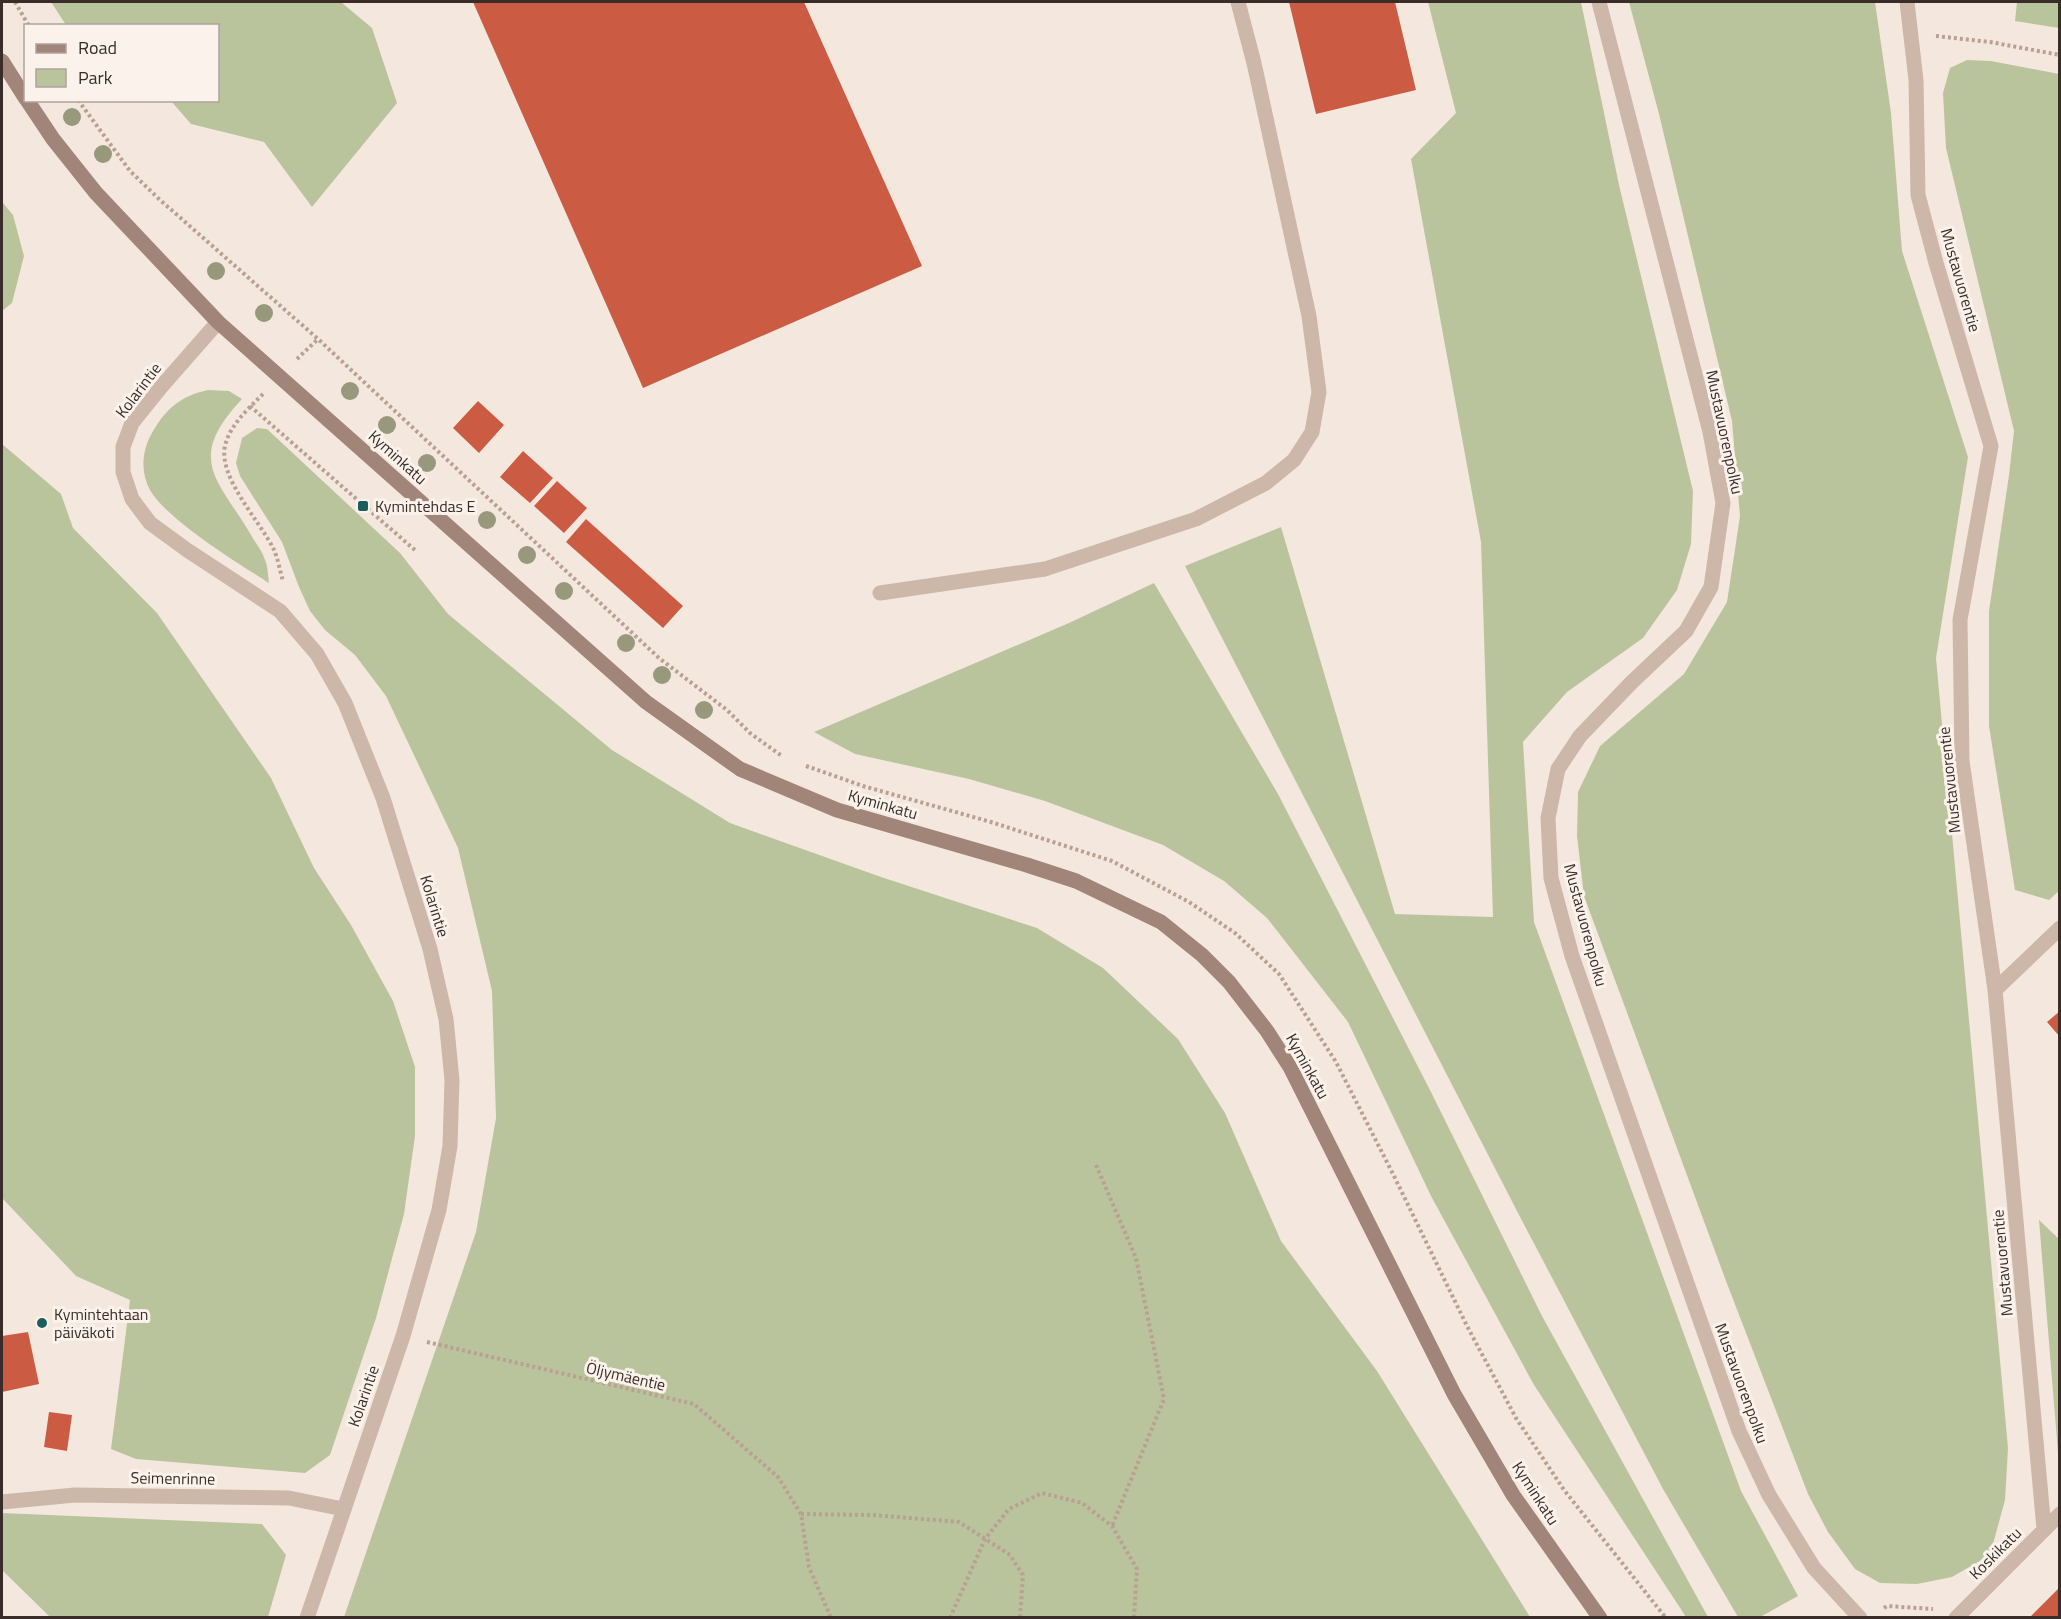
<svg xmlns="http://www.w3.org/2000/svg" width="2061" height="1619" font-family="'Titillium Web',sans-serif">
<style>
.green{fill:#bac49c}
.building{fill:#cc5b43}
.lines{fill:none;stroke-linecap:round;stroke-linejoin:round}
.path{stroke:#b9a092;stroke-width:4;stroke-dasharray:3 3;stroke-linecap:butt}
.street{stroke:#cdb7a8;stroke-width:15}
.secondary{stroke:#a18579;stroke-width:15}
.tree{fill:#98997c}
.poi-dot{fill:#1c5e5e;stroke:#fbf2eb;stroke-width:2}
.labels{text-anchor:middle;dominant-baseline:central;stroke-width:6;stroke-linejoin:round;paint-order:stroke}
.street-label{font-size:16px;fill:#3a2d29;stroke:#fbf2eb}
.poi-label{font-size:16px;fill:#3a2d29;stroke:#fbf2eb;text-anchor:start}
</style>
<rect width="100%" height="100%" fill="#f4e8de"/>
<!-- green -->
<path class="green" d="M51 2H341L372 28 397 103 312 207 264 142 191 124 171 101 218 100V26L66 25Z
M1428 2H1581L1619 185 1693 491 1691 544 1677 590 1643 638 1567 692 1523 742 1534 922 1741 1491 1798 1596 1760 1617H1738L1663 1489 1518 1213 1185 566 1281 527 1395 914 1493 917 1481 542 1411 159 1456 113Z
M1629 2H1875L1891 113 1902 251 1968 457 1936 658 2008 1448 2005 1500 1990 1555 1952 1577 1917 1584 1880 1583 1855 1569 1828 1532 1808 1494 1726 1281 1584 896 1577 836 1578 792 1600 746 1684 674 1727 602 1740 516 1732 421 1659 114Z
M2017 2H2059V28L2015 21Z
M1967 60 1991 61 2059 74 2060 890 2049 900 2015 890 1989 726V611L2009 475 2014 431 1946 148 1943 93 1950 68Z
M2 202 13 215 24 256 12 303 2 311Z
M208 390 229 391 242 399C183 462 220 480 254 540 258 546 263 553 265 560 268 567 268 576 269 583 239 564 166 519 150 490 140 472 142 450 152 433 166 408 181 396 208 390Z
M257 428 267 429 400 553 448 614 612 750 730 823 881 877 1037 928 1103 968 1178 1039 1225 1113 1281 1241 1377 1371 1530 1617H344L476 1232 496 1118 492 991 458 848 386 696 355 655 325 630 310 611 299 587 282 542 240 476 236 463 242 438Z
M2 444 61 494 73 528 157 613 271 778 314 868 351 925 393 1001 415 1067V1136L404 1214 376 1318 330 1455 305 1473 136 1459 111 1449 130 1300 76 1276 2 1198Z
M1154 583 1278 794 1431 1092 1542 1316 1708 1617H1686L1534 1385 1431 1196 1348 1022 1267 918 1224 881 1163 845 1045 801 969 779 855 754 814 732 1069 623Z
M2039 1220 2059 1239V1453H2058Z
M2 1513 262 1524 286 1555 268 1617H50L2 1570Z"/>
<!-- building -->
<path class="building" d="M473 2H804L922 266 643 388Z
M1289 2H1395L1416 90 1316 114Z
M478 401 504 425 479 453 453 428Z
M523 451 553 478 530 503 500 477Z
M557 481 587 508 564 533 534 506Z
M586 519 683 606 663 628 566 542Z
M2060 1011V1037L2047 1022Z
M28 1332 39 1384 2 1392V1336Z
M49 1412 72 1415 67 1451 44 1447Z
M2060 1587V1618H2029Z"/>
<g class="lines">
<!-- path -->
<path class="path" d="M15 2 29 26
M1936 36 1990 42 2060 55
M78 100 130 171 159 199 318 339 659 658 727 710 750 733 782 756
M297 359 318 339
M263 394C247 410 230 425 225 446 218 478 261 522 274 550 278 559 280 571 283 581
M250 406 416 551
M806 766 863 786 991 822 1112 861 1189 902 1235 933 1279 974 1336 1062 1393 1174 1467 1326 1516 1418 1564 1490 1666 1618
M1096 1165 1136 1258 1164 1399 1112 1526
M427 1342 694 1404 778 1477 801 1514 809 1567 831 1618
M801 1514 873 1515 959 1522 1010 1555 1023 1575 1020 1618
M1884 1608 1887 1606 1933 1609
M950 1618 985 1539 1009 1509 1042 1493 1082 1503 1112 1526 1137 1569 1134 1618"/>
<!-- street -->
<path class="street" d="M1599 2 1710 432 1723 503 1711 587 1686 631 1632 682 1580 736 1558 769 1548 818 1551 878 1572 956 1739 1431 1769 1495 1814 1568 1860 1618
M1907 2 1916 80 1918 195 1936 263 1991 446 1960 620 1962 761 1995 990 2044 1529
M218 322 161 387 132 423 123 447V472L132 499 150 523 187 550 280 611 317 654 345 703 383 798 430 949 446 1019 452 1080 450 1146 439 1210 403 1336 307 1618
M880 593 1045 569 1196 519 1266 483 1294 460 1312 432 1319 392 1309 316 1254 63 1238 2
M1995 990 2060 928
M2 1502 75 1495 289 1498 343 1509
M1956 1618 2060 1514"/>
<!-- secondary -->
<path class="secondary" d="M2 61 26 99
M27 100 53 139 96 193 218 322 646 702 740 769 837 810 1027 865 1076 881 1161 922 1202 955 1229 982 1267 1031 1290 1067 1454 1394 1513 1495 1600 1618"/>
</g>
<!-- trees -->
<g class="tree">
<circle cx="72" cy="117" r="9"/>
<circle cx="103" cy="154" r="9"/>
<circle cx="216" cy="271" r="9"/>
<circle cx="264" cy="313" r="9"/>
<circle cx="350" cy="391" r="9"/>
<circle cx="387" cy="425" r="9"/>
<circle cx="427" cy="463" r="9"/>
<circle cx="487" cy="520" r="9"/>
<circle cx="527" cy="555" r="9"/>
<circle cx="564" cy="591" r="9"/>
<circle cx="626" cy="643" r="9"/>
<circle cx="662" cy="675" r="9"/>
<circle cx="704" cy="710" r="9"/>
</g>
<!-- markers -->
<g class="poi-dot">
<rect x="357" y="500" width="12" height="12" rx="3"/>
<circle cx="42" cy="1323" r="6"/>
</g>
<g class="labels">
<!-- street labels -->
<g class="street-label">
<text transform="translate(1961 280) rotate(74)">Mustavuorentie</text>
<text transform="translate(138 390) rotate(-53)">Kolarintie</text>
<text transform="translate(1725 432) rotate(78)">Mustavuorenpolku</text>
<text transform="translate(398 457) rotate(42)">Kyminkatu</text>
<text transform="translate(1949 780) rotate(-96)">Mustavuorentie</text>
<text transform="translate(883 804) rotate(16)">Kyminkatu</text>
<text transform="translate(435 906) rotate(73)">Kolarintie</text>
<text transform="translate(1586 925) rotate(75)">Mustavuorenpolku</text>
<text transform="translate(1308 1066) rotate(61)">Kyminkatu</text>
<text transform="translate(2002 1263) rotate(-95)">Mustavuorentie</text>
<text transform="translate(626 1376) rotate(13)">Öljymäentie</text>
<text transform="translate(1742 1383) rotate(70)">Mustavuorenpolku</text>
<text transform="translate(363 1396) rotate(-71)">Kolarintie</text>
<text transform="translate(173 1478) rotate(1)">Seimenrinne</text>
<text transform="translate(1536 1493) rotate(57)">Kyminkatu</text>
<text transform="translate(1995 1553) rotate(-45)">Koskikatu</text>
</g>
<!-- poi labels -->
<g class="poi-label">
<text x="375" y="506">Kymintehdas E</text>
<text x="54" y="1314">Kymintehtaan<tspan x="54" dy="18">päiväkoti</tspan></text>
</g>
</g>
<!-- border -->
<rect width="2061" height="1619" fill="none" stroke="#3a2d29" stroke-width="6"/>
<!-- legend -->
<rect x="24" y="24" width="195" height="78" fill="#fbf2eb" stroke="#aea39d" stroke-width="1.5"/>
<rect x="36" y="44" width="30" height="9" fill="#a18579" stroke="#aea39d" stroke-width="1.5"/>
<text x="78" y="54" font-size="18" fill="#3a2d29">Road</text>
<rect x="36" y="69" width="30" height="18" fill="#bac49c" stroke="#aea39d" stroke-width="1.5"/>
<text x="78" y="84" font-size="18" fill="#3a2d29">Park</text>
</svg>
